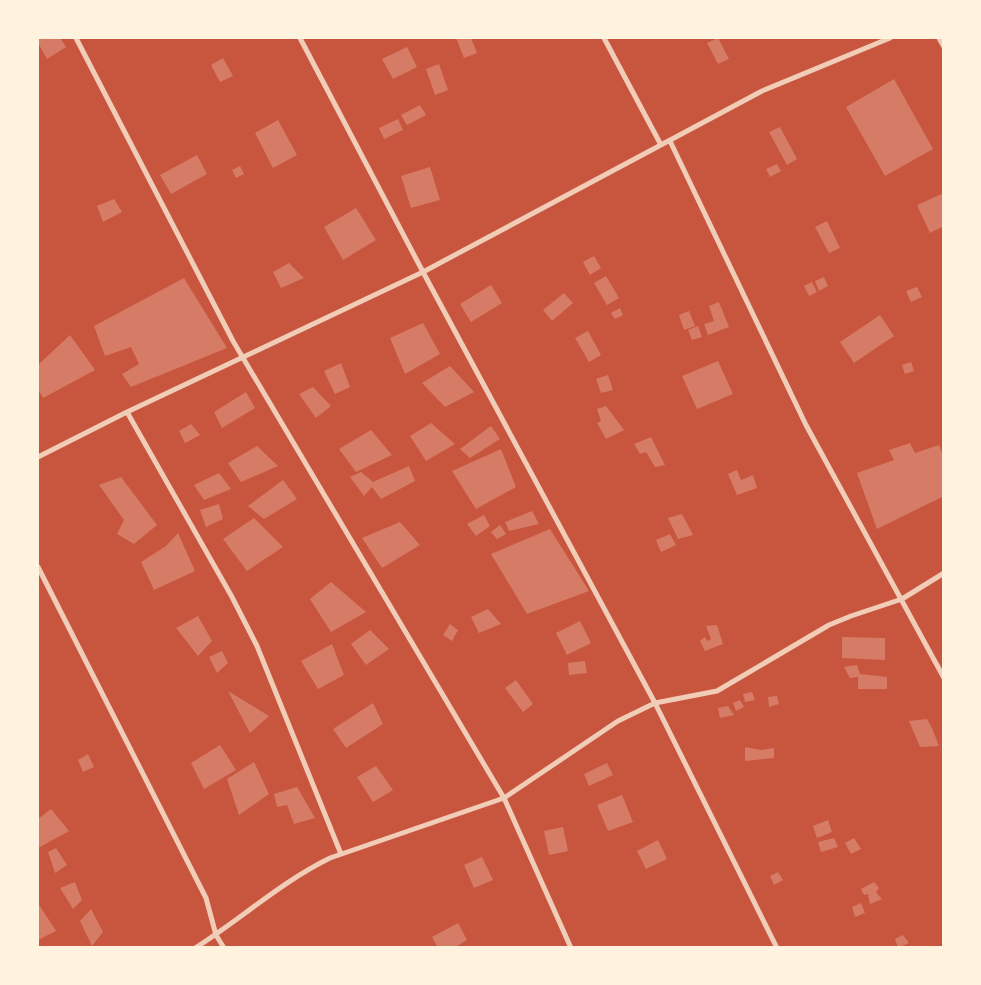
<svg xmlns="http://www.w3.org/2000/svg" width="981" height="985" font-family="Manrope,sans-serif">
<style>
.building{fill:#d67c66}
.lines{fill:none;stroke-linecap:round;stroke-linejoin:round}
.minor{stroke:#f1ccb7;stroke-width:5}
</style>
<rect width="100%" height="100%" fill="#c8553d"/>
<!-- building -->
<path class="building" d="M38 38H60L66 47 47 59 38 43Z
M456 38H471L477 53 464 58Z
M718 38 729 59 718 64 707 43Z
M407 47 417 67 393 79 382 59Z
M223 58 233 76 220 82 211 65Z
M439 64 448 90 435 95 426 69Z
M894 79 933 149 885 176 846 107Z
M420 105 426 115 407 125 401 115Z
M398 119 403 130 384 139 379 128Z
M278 120 297 155 273 168 255 133Z
M780 127 797 159 787 165 769 132Z
M197 155 207 174 171 194 160 175Z
M777 164 781 171 770 177 766 169Z
M240 166 244 174 236 178 232 170Z
M430 167 440 200 411 208 401 176Z
M944 193V226L930 233 917 205Z
M114 199 122 212 103 222 97 206Z
M356 208 376 240 343 260 324 227Z
M827 221 840 248 829 253 815 227Z
M594 256 601 268 590 275 583 262Z
M289 263 304 278 281 288 273 272Z
M606 276 619 298 607 305 594 283Z
M824 277 828 286 819 291 815 281Z
M184 278 227 348 131 387 122 374 139 364 131 347 105 356 94 326Z
M812 282 817 292 809 296 804 286Z
M491 285 502 303 471 322 460 304Z
M917 287 922 297 911 302 906 291Z
M564 293 573 303 552 321 543 310Z
M719 302 729 327 708 335 704 324 714 321 709 306Z
M620 308 623 315 615 319 611 313Z
M689 311 695 326 684 330 679 315Z
M880 315 894 336 854 363 840 342Z
M423 323 440 354 405 374 390 338Z
M698 326 702 337 692 340 688 330Z
M588 331 601 355 589 362 575 338Z
M70 335 95 370 43 398 38 389V365Z
M718 361 733 394 697 409 682 376Z
M911 362 914 371 905 374 902 365Z
M341 363 350 387 335 394 324 371Z
M450 366 474 392 445 407 422 383Z
M608 375 613 390 601 393 596 379Z
M313 387 331 406 316 418 299 394Z
M246 392 255 408 222 428 214 412Z
M606 406 624 430 606 439 597 423 601 421 597 409Z
M431 423 455 444 426 461 410 436Z
M191 424 200 435 185 443 179 431Z
M491 426 500 439 470 458 460 449Z
M371 430 392 455 356 472 339 449Z
M651 437 665 465 655 467 646 452 640 454 634 444Z
M910 443 915 453 939 445 944 459V496L877 529 857 473 894 460 889 450Z
M257 446 278 466 241 482 228 463Z
M501 449 516 487 476 509 452 471Z
M409 466 415 481 381 499 372 487 364 496 350 477 361 472 373 482Z
M737 470 741 480 753 475 757 488 737 495 728 474Z
M219 473 231 489 204 500 194 485Z
M121 477 157 525 134 544 117 534 124 520 99 485Z
M283 480 297 499 264 519 248 506Z
M219 504 223 519 206 527 200 510Z
M532 511 539 524 509 531 505 522Z
M682 514 693 535 678 539 668 518Z
M484 515 490 526 476 536 467 524Z
M254 518 283 547 247 571 223 539Z
M400 522 420 545 382 568 362 538Z
M500 525 506 534 497 539 491 532Z
M550 529 589 591 527 614 491 554Z
M178 533 195 571 154 590 141 562 166 546Z
M670 534 676 545 661 552 656 540Z
M331 582 366 612 331 632 310 599Z
M488 609 501 624 479 633 471 617Z
M198 616 212 641 198 656 176 628Z
M580 621 591 643 567 655 556 633Z
M450 624 458 630 452 641 443 635Z
M717 625 723 644 705 651 700 641 705 637 707 641 711 639 706 626Z
M370 630 389 649 366 665 351 644Z
M842 637 885 638V660L842 658Z
M332 644 344 675 318 689 301 661Z
M222 651 228 663 217 673 209 657Z
M585 661 587 673 569 675 568 663Z
M857 665 860 674 887 677V689H858V677L850 678 844 667Z
M516 680 533 704 523 712 505 688Z
M228 691 269 716 250 733Z
M752 692 755 700 745 702 743 694Z
M777 696 779 704 769 707 768 697Z
M740 700 744 707 736 711 733 703Z
M373 703 383 724 346 748 333 729Z
M728 706 734 715 720 718 718 708Z
M927 719 932 728 939 746 920 747 909 721Z
M220 745 236 770 204 789 191 763Z
M745 747 761 750 774 748V758L745 761Z
M88 754 94 767 83 772 78 760Z
M254 762 269 794 239 815 227 779Z
M607 763 613 775 589 786 584 774Z
M376 766 393 790 373 802 357 777Z
M297 787 315 818 294 824 287 805 277 807 274 794Z
M622 795 633 822 608 831 597 805Z
M51 809 69 831 38 848V819Z
M828 820 832 832 817 838 813 826Z
M563 827 568 851 549 855 544 831Z
M834 838 838 847 821 852 818 842Z
M854 838 861 849 851 854 845 843Z
M658 840 667 859 646 869 637 851Z
M56 848 67 865 55 873 48 852Z
M482 857 493 880 474 888 464 865Z
M778 872 783 880 774 885 770 876Z
M75 882 82 900 73 909 60 888Z
M874 882 879 888 876 892 882 899 870 904 868 894 864 895 861 889Z
M38 903 56 931 38 940Z
M861 903 865 913 855 917 852 907Z
M91 909 103 932 92 946 80 921Z
M458 923 467 940 454 948H438L432 937Z
M903 935 909 943 898 948 895 939Z"/>
<g class="lines">
<!-- minor -->
<path class="minor" d="M76 38 233 341 504 798 571 948
M300 38 423 272 655 703 777 948
M604 38 661 145
M939 38 944 47
M670 141 806 425 944 678
M127 412 232 597 257 646 341 854
M38 457 127 412 423 272 762 91 890 38
M38 567 206 898 216 935 224 948
M195 948C241 919 281 882 330 858L504 798 618 721 655 703 717 691 829 625 851 616 902 599 944 573"/>
</g>
<!-- border -->
<rect width="981" height="985" fill="none" stroke="#fff3e0" stroke-width="78"/>
</svg>
